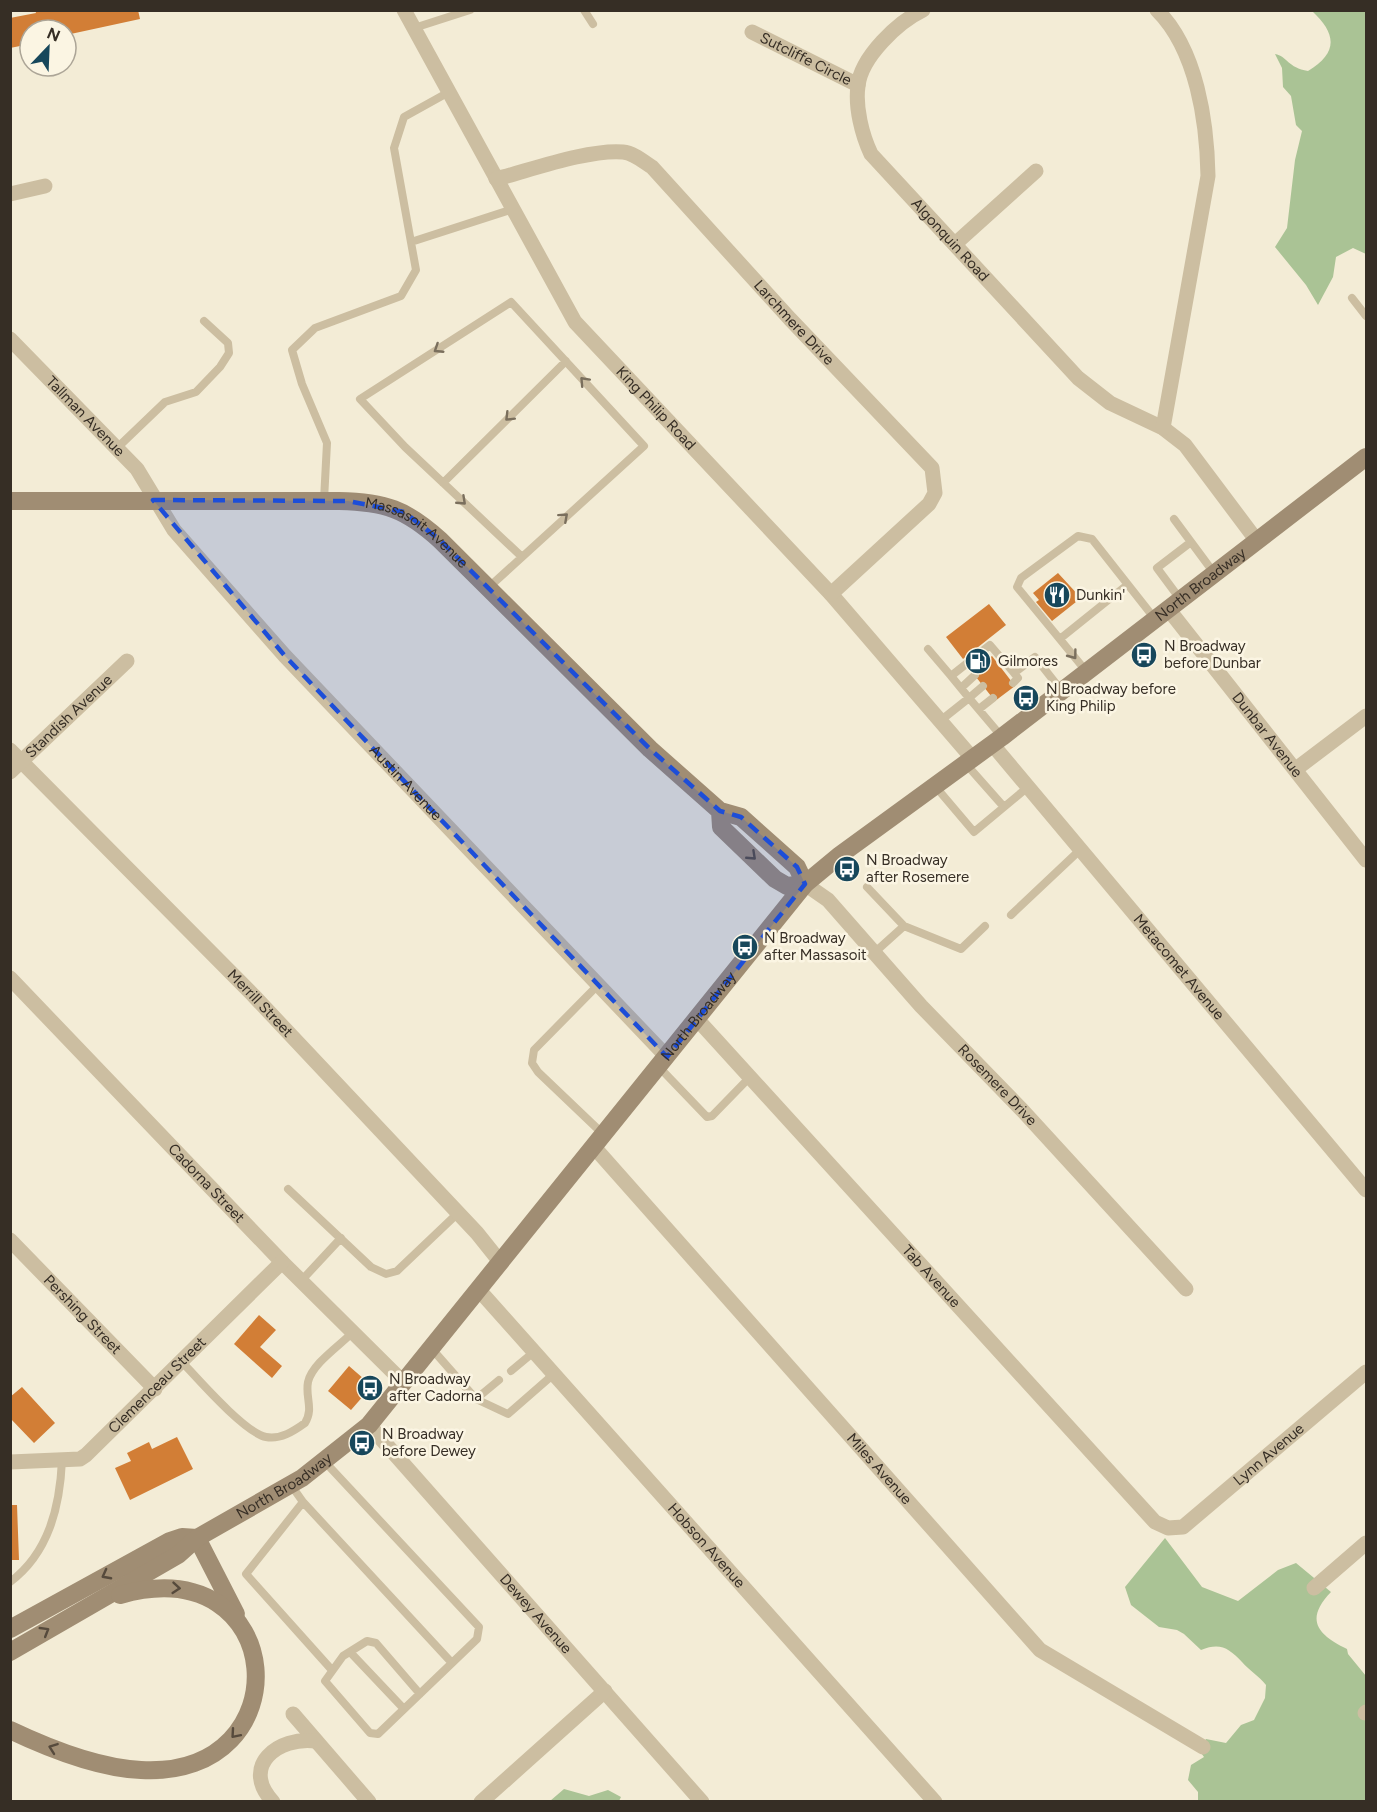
<svg xmlns="http://www.w3.org/2000/svg" width="1377" height="1812" font-family="Figtree,sans-serif">
<style>
.green{fill:#aac395}
.building{fill:#d27e36}
.lines{fill:none;stroke-linecap:round;stroke-linejoin:round}
.lane{stroke:#ccbea1;stroke-width:8}
.street{stroke:#ccbea1;stroke-width:15}
.secondary{stroke:#a08d73;stroke-width:18}
.oneway{stroke:#7a6f5d}
.oneway2{stroke:#564a3c}
.marked{fill:#1d4ed8;fill-opacity:0.2;stroke:#1d4ed8;stroke-width:4.5;stroke-dasharray:12 8;stroke-linejoin:round}
.labels{text-anchor:middle;dominant-baseline:central;stroke-width:5;stroke-linejoin:round;paint-order:stroke}
.street-label{font-size:15px;fill:#362e25;stroke:#fbf5e3}
.poi-label{font-size:15px;fill:#362e25;stroke:#fbf5e3;text-anchor:start}
</style>
<rect width="100%" height="100%" fill="#f3ecd6"/>
<!-- green -->
<path class="green" d="M1312 11H1366V254L1353 248 1336 257 1333 277 1318 305 1306 285 1275 247 1287 228 1295 160 1302 131 1296 125 1291 96 1283 87 1282 68 1275 54C1287 56 1288 68 1308 71 1338 53 1337 34 1312 11Z
M1165 1538 1202 1587 1238 1601 1278 1570 1296 1563 1331 1592C1304 1620 1318 1635 1347 1649L1348 1654 1366 1676V1801H1198V1792L1188 1780 1191 1765 1204 1757 1199 1750 1206 1739 1226 1743 1241 1725 1254 1720 1265 1698 1266 1685C1259 1676 1249 1670 1242 1662 1229 1648 1220 1642 1201 1650L1184 1634 1177 1630 1159 1627 1131 1605 1125 1587Z
M564 1789 589 1796 608 1790 621 1797 619 1801H550Z"/>
<!-- building -->
<path class="building" d="M35 10H138L140 19 66 35V30H30V44L10 48V18L36 13Z
M1058 573 1081 598 1052 621 1036 602 1039 600 1033 593Z
M989 604 1006 625 963 659 946 637Z
M992 656 1015 686 995 701 972 672Z
M259 1315 276 1330 260 1347 282 1366 272 1378 234 1344Z
M349 1366 372 1386 351 1410 328 1391Z
M22 1387 55 1423 34 1443 10 1418V1397Z
M177 1437 193 1469 130 1500 115 1468 131 1461 127 1453 149 1442 152 1449Z
M10 1505H17L19 1560H10Z"/>
<g class="lines">
<!-- lane -->
<path class="lane" d="M584 10 593 24
M414 28 470 10
M411 242 513 209
M1352 298 1366 316
M117 448 165 402 196 392 220 367 229 353 228 343 204 321
M443 483 566 361
M324 500 327 443 302 384 292 350 315 328 401 296 416 270 394 148 404 117 449 92
M1174 519 1214 573
M488 588 644 446 511 302 360 399 405 447 521 556
M1180 599 1157 568 1191 542
M1061 638 1127 585
M928 649 951 676
M1086 671 1017 587 1021 578 1078 536 1092 539 1155 619
M1013 683 1018 678 1014 673
M983 686 969 698 951 676 990 645 1014 673 1035 657 1061 690
M961 688 975 675
M979 709 993 698
M940 721 969 698 1002 737
M966 764 1004 807
M935 786 974 832 1028 787
M867 887 904 926
M1011 915 1081 849
M874 953 904 926 961 949 985 926
M598 985 534 1050 532 1063 538 1072 603 1134
M659 1067 707 1117 712 1116 750 1077
M288 1189 371 1267 386 1274 397 1271 458 1213
M301 1281 341 1238
M432 1349 476 1399 508 1414 555 1373
M182 1362C198 1379 245 1433 266 1437 280 1440 294 1431 305 1423 314 1408 305 1398 308 1382 312 1364 339 1346 352 1333
M511 1371 535 1351
M476 1399 499 1380
M325 1462 479 1627 477 1639 378 1734 370 1733 325 1681 343 1656 367 1641 376 1643 420 1694
M291 1485 303 1502 246 1574 331 1669
M303 1502 452 1663
M10 1582C49 1553 60 1506 62 1460
M350 1652 404 1709"/>
<!-- street -->
<g class="street">
<path id="s1" d="M404 10 575 322 831 594 973 759"/>
<path id="s2" d="M923 10C898 22 861 57 858 86 855 107 862 135 871 154L1078 378 1110 403 1163 428 1185 445 1257 541"/>
<path d="M1157 10C1197 50 1207 122 1208 176L1163 428"/>
<path id="s3" d="M752 32 858 85"/>
<path id="s4" d="M496 179C531 170 589 149 623 152 634 153 644 162 652 167L790 319 932 468 935 493 929 504 831 594"/>
<path d="M10 194 45 186"/>
<path d="M955 244 1036 171"/>
<path id="s5" d="M10 339 137 469 174 530 285 656 667 1057"/>
<path id="s6" d="M1169 610 1366 860"/>
<path id="s7" d="M992 744 1366 1190"/>
<path id="s8" d="M10 750 253 995 477 1233 501 1263"/>
<path d="M1296 769 1366 716"/>
<path id="s9" d="M10 772 127 661"/>
<path id="s10" d="M805 884 828 900 921 1006 1023 1111 1186 1289"/>
<path id="s11" d="M10 978 282 1262 404 1383"/>
<path id="s12" d="M697 1019 1155 1522 1168 1528 1183 1527 1366 1372"/>
<path id="s13" d="M594 1147 1040 1650 1203 1747"/>
<path id="s14" d="M10 1240 155 1389"/>
<path id="s15" d="M479 1290 935 1802"/>
<path id="s16" d="M369 1425 702 1802"/>
<path id="s17" d="M10 1462 80 1459 86 1455 282 1262"/>
<path d="M1314 1588 1366 1543"/>
<path d="M1365 1713 1366 1712"/>
<path d="M293 1714 369 1802"/>
<path d="M273 1802C240 1766 278 1736 316 1741"/>
<path d="M481 1802 605 1691"/>
</g>
<!-- secondary -->
<g class="secondary">
<path id="s18" d="M10 501H339C385 502 406 509 440 540L650 749 720 811 741 817 797 867 805 884 787 886 775 879 721 827 720 811"/>
<path d="M197 1538 236 1614"/>
<path d="M10 1629 170 1541 182 1537 197 1538"/>
<path id="s19" d="M10 1652 178 1555 197 1538 302 1478 369 1425 805 884 840 855 1002 737 1366 457"/>
<path d="M10 1730C50 1749 97 1768 141 1770 305 1779 289 1547 120 1595"/>
</g>
</g>
<!-- one-way arrows -->
<defs><path id="oneway-chevron" d="M-2-3.5L2.5 0L-2 3.5" fill="none" stroke-width="1.6" stroke-linecap="round" stroke-linejoin="round" transform="scale(1.5)"/></defs>
<g class="oneway">
<use href="#oneway-chevron" transform="translate(438 349) rotate(147)"/>
<use href="#oneway-chevron" transform="translate(584 381) rotate(-133)"/>
<use href="#oneway-chevron" transform="translate(509 417) rotate(135)"/>
<use href="#oneway-chevron" transform="translate(462 501) rotate(43)"/>
<use href="#oneway-chevron" transform="translate(564 517) rotate(-42)"/>
<use href="#oneway-chevron" transform="translate(1073 655) rotate(53)"/>
</g>
<g class="oneway2">
<use href="#oneway-chevron" transform="translate(752 856) rotate(43)"/>
<use href="#oneway-chevron" transform="translate(106 1575) rotate(152)"/>
<use href="#oneway-chevron" transform="translate(176 1588) rotate(5)"/>
<use href="#oneway-chevron" transform="translate(45 1631) rotate(-31)"/>
<use href="#oneway-chevron" transform="translate(235 1734) rotate(131)"/>
<use href="#oneway-chevron" transform="translate(53 1748) rotate(-160)"/>
</g>
<!-- marked area -->
<path class="marked" d="M153 500 348 501 404 512 440 540 650 749 720 811 741 817 797 867 805 884 667 1057 285 656Z"/>
<!-- icons -->
<defs>
<symbol id="restaurant-disc" viewBox="-11 -11 22 22"><circle r="9.5" fill="#17475b" stroke="#fbf5e3"/><path d="M-5-6h1v4h1v-4h1v4h1v-4h1v5L-1.5 .5V6h-2V.5L-5-1ZM5-6V6H3V1.5H1.5Q1.5-4 5-6Z" fill="#fff"/></symbol>
<symbol id="bus-disc" viewBox="-11 -11 22 22"><circle r="9.5" fill="#17475b" stroke="#fbf5e3"/><path d="M-5-6H5V4H4V6H2V4H-2V6H-4V4H-5ZM-3.5-4V0h7V-4ZM-3.5 1.2v1.5H-2V1.2ZM2 1.2v1.5H3.5V1.2Z" fill="#fff"/></symbol>
<symbol id="fuel-disc" viewBox="-11 -11 22 22"><circle r="9.5" fill="#17475b" stroke="#fbf5e3"/><path d="M-5.5-6h7V0h2V4h1.3V-2.5L3-4.5l.8-.8L6-3V5H2.5V1h-1V6h-7ZM-4.2-4.7v3.2H.2V-4.7Z" fill="#fff"/></symbol>
</defs>
<g fill-rule="evenodd">
<use href="#restaurant-disc" x="1042" y="580" width="30" height="30"/>
<use href="#bus-disc" x="1129" y="640" width="30" height="30"/>
<use href="#fuel-disc" x="963" y="646" width="30" height="30"/>
<use href="#bus-disc" x="1011" y="683" width="30" height="30"/>
<use href="#bus-disc" x="832" y="854" width="30" height="30"/>
<use href="#bus-disc" x="730" y="932" width="30" height="30"/>
<use href="#bus-disc" x="355" y="1373" width="30" height="30"/>
<use href="#bus-disc" x="347" y="1428" width="30" height="30"/>
</g>
<g class="labels">
<!-- street labels -->
<g class="street-label">
<text stroke="none"><textPath href="#s3" startOffset="60">Sutcliffe Circle</textPath></text>
<text stroke="none"><textPath href="#s2" startOffset="290">Algonquin Road</textPath></text>
<text stroke="none"><textPath href="#s4" startOffset="374">Larchmere Drive</textPath></text>
<text stroke="none"><textPath href="#s1" startOffset="474">King Philip Road</textPath></text>
<text stroke="none"><textPath href="#s5" startOffset="108">Tallman Avenue</textPath></text>
<text stroke="none"><textPath href="#s18" startOffset="416">Massasoit Avenue</textPath></text>
<text stroke="none"><textPath href="#s19" startOffset="1617">North Broadway</textPath></text>
<text stroke="none"><textPath href="#s9" startOffset="81">Standish Avenue</textPath></text>
<text stroke="none"><textPath href="#s6" startOffset="159">Dunbar Avenue</textPath></text>
<text stroke="none"><textPath href="#s5" startOffset="596">Austin Avenue</textPath></text>
<text stroke="none"><textPath href="#s7" startOffset="291">Metacomet Avenue</textPath></text>
<text stroke="none"><textPath href="#s8" startOffset="356">Merrill Street</textPath></text>
<text stroke="none"><textPath href="#s19" startOffset="951">North Broadway</textPath></text>
<text stroke="none"><textPath href="#s10" startOffset="279">Rosemere Drive</textPath></text>
<text stroke="none"><textPath href="#s11" startOffset="284">Cadorna Street</textPath></text>
<text stroke="none"><textPath href="#s12" startOffset="348">Tab Avenue</textPath></text>
<text stroke="none"><textPath href="#s14" startOffset="104">Pershing Street</textPath></text>
<text stroke="none"><textPath href="#s17" startOffset="177">Clemenceau Street</textPath></text>
<text stroke="none"><textPath href="#s12" startOffset="822">Lynn Avenue</textPath></text>
<text stroke="none"><textPath href="#s13" startOffset="430">Miles Avenue</textPath></text>
<text stroke="none"><textPath href="#s19" startOffset="321">North Broadway</textPath></text>
<text stroke="none"><textPath href="#s15" startOffset="342">Hobson Avenue</textPath></text>
<text stroke="none"><textPath href="#s16" startOffset="252">Dewey Avenue</textPath></text>
</g>
<!-- poi labels -->
<g class="poi-label">
<text x="1076" y="595">Dunkin'</text>
<text x="1164" y="646">N Broadway<tspan x="1164" dy="17">before Dunbar</tspan></text>
<text x="998" y="661">Gilmores</text>
<text x="1046" y="689">N Broadway before<tspan x="1046" dy="17">King Philip</tspan></text>
<text x="866" y="860">N Broadway<tspan x="866" dy="17">after Rosemere</tspan></text>
<text x="764" y="938">N Broadway<tspan x="764" dy="17">after Massasoit</tspan></text>
<text x="389" y="1379">N Broadway<tspan x="389" dy="17">after Cadorna</tspan></text>
<text x="382" y="1434">N Broadway<tspan x="382" dy="17">before Dewey</tspan></text>
</g>
</g>
<!-- border -->
<rect width="1377" height="1812" fill="none" stroke="#362e25" stroke-width="24"/>
<!-- north arrow -->
<g transform="translate(48 48) rotate(23)"><circle r="28" fill="#fbf5e3" stroke="#aca597" stroke-width="1.5"/>
<path d="M0-4.5L10 22L0 15L-10 22Z" fill="#17475b"/>
<text y="-9" font-size="16" font-weight="bold" text-anchor="middle" fill="#362e25">N</text>
</g>
</svg>
